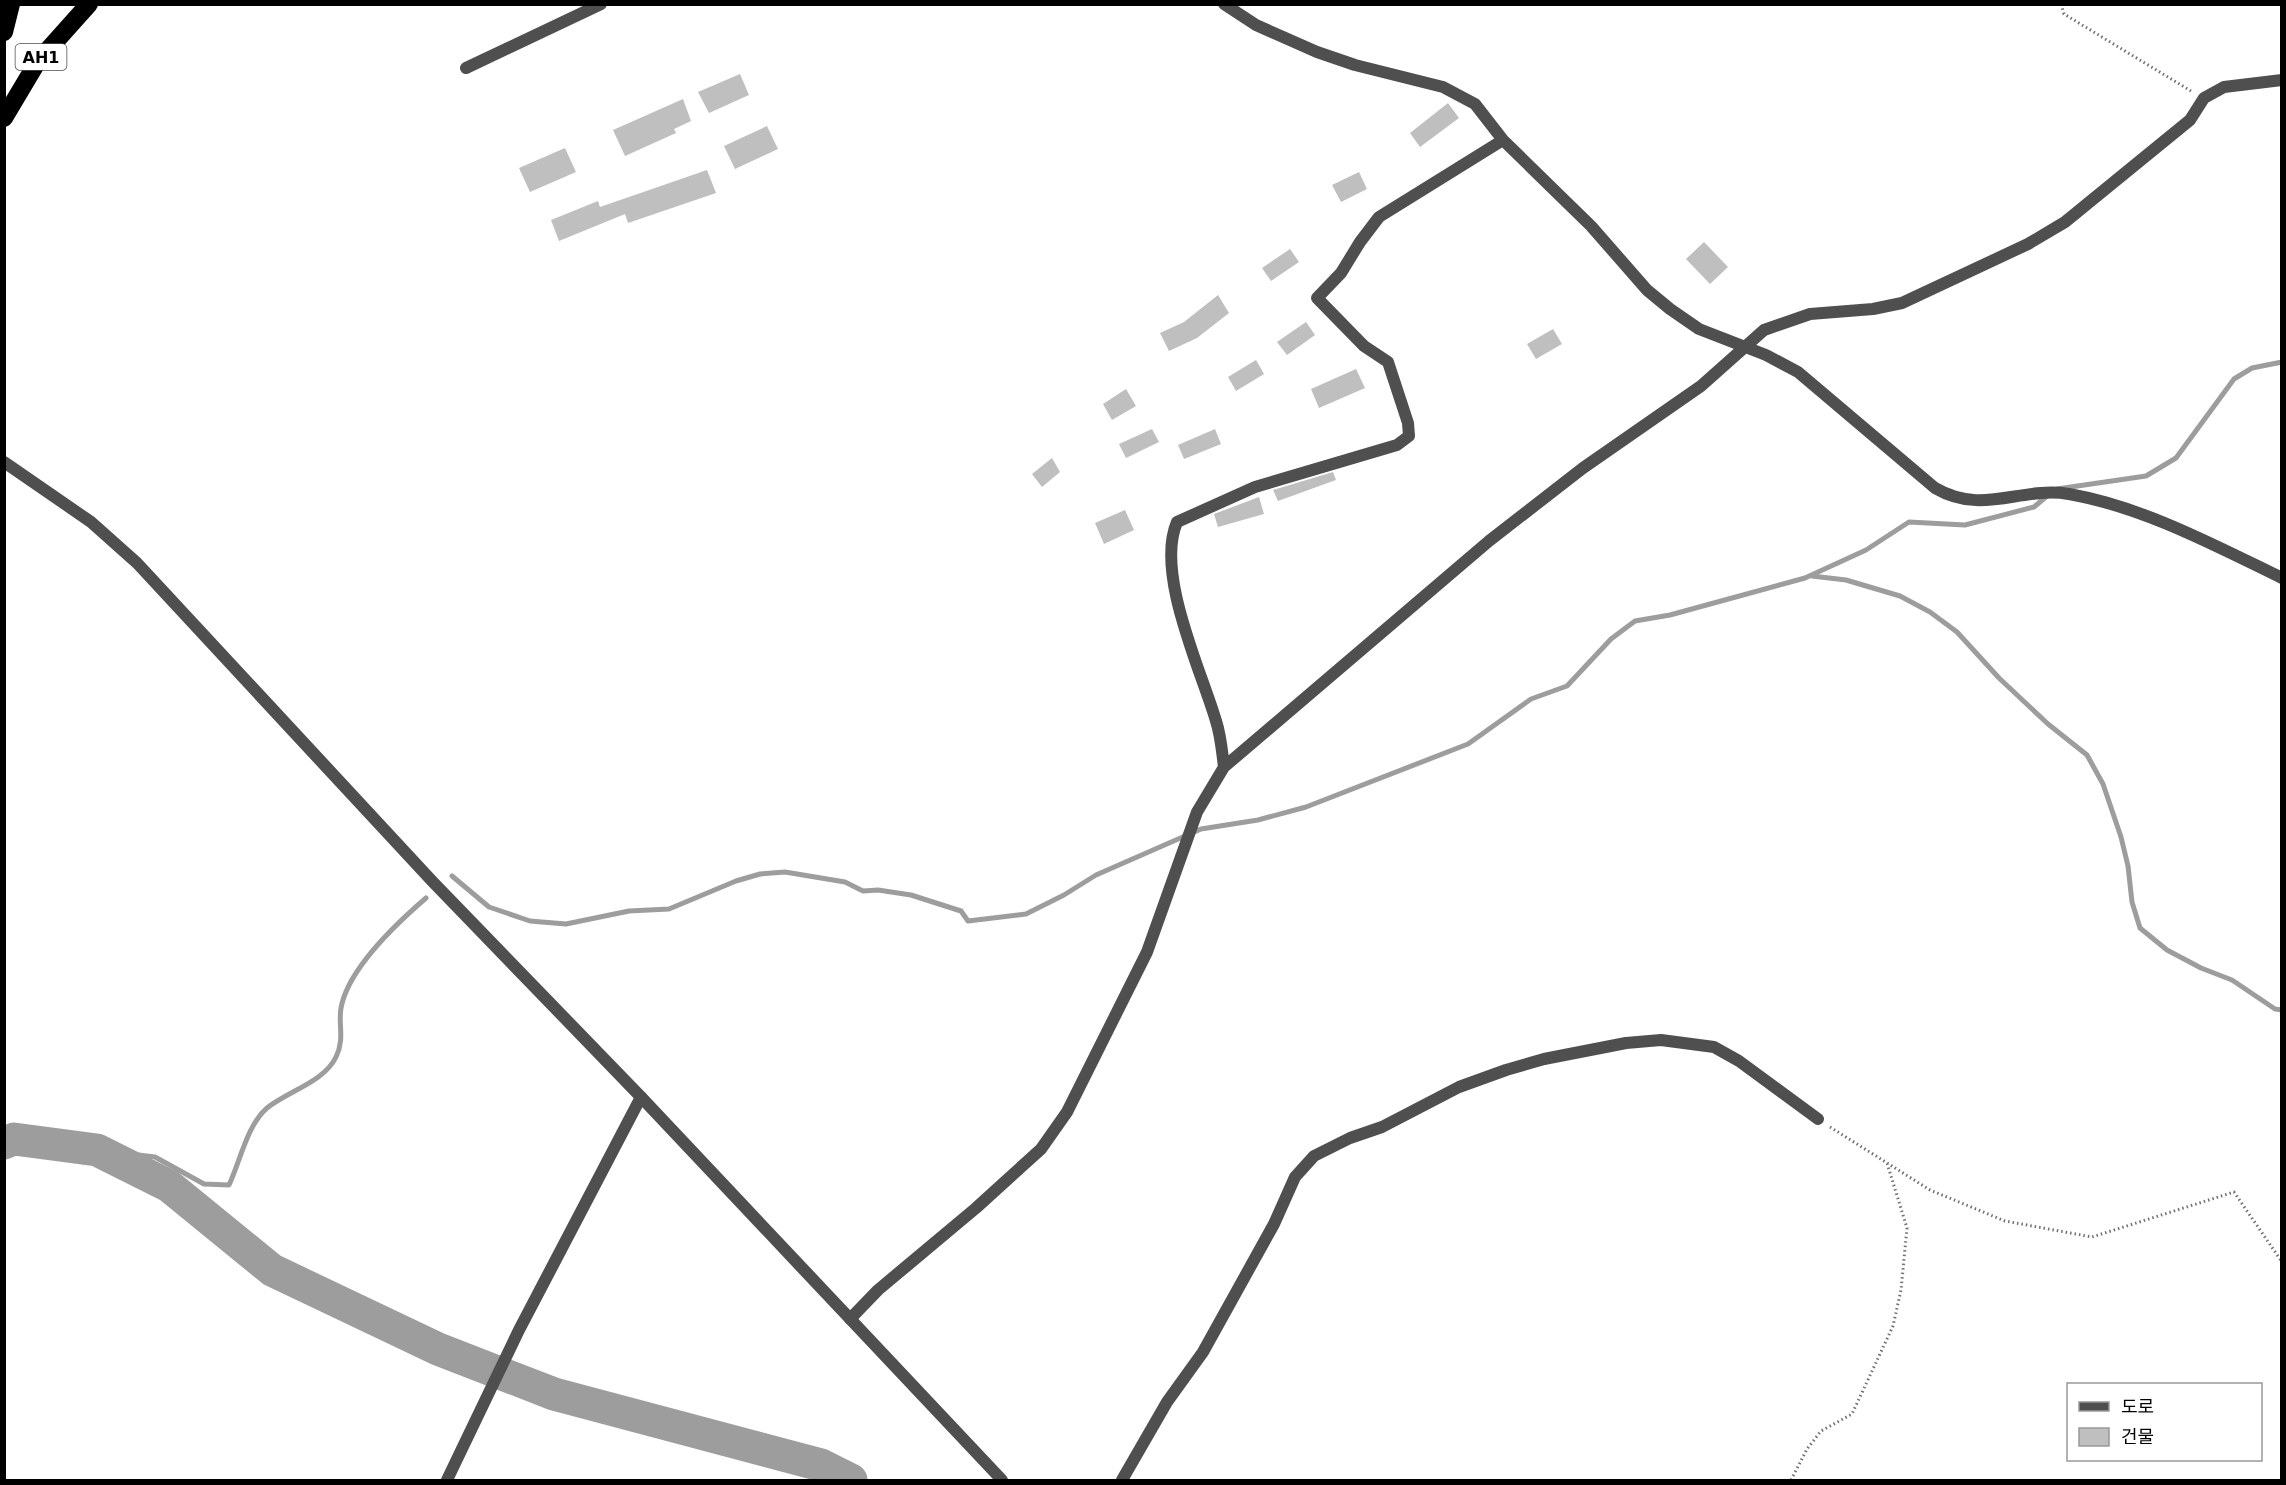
<svg xmlns="http://www.w3.org/2000/svg" width="2286" height="1485" font-family="'DejaVu Sans','Noto Sans KR',sans-serif">
<style>
.lines{fill:none;stroke-linecap:round;stroke-linejoin:round}
.stream{stroke:#9d9d9d;stroke-width:5}
.river{stroke:#9d9d9d;stroke-width:33}
.building{fill:#bfbfbf}
.path{stroke:#717171;stroke-width:3;stroke-dasharray:1.5 3;stroke-linecap:butt}
.minor{stroke:#4f4f4f;stroke-width:12}
.tertiary{stroke:#4f4f4f;stroke-width:12}
.motorway{stroke:#000;stroke-width:18}
.labels{text-anchor:middle;dominant-baseline:central;stroke-width:4.5;stroke-linejoin:round;paint-order:stroke}
.shield{fill:#fff;stroke:#4c4c4c;stroke-width:1.5}
.shield-label{font-size:16px;font-weight:bold;fill:#000}
</style>
<rect width="100%" height="100%" fill="#fff"/>
<g class="lines">
<!-- stream -->
<path class="stream" d="M2057 489 2146 476 2176 458 2234 379 2252 368 2282 362
M1812 576 1846 580 1900 596 1930 612 1957 632 1999 678 2048 724 2087 755 2103 784 2121 837 2128 866 2132 902 2140 928 2167 950 2201 968 2232 980 2275 1009 2282 1010
M452 876 489 907 530 921 566 924 629 911 669 909 736 881 760 874 785 872 845 882 863 891 878 890 911 895 961 911 968 921 1026 914 1064 895 1096 875 1201 829 1258 820 1306 807 1468 744 1531 699 1567 686 1611 639 1635 621 1670 615 1805 578 1866 550 1909 522 1965 525 2034 507 2047 496
M97 1150 155 1157 204 1184 229 1185C240 1162 247 1125 267 1108 288 1091 324 1082 336 1057 345 1039 338 1024 341 1008 348 969 397 923 426 898"/>
<!-- river -->
<path class="river" d="M4 1143 14 1139 97 1150 169 1186 272 1270 438 1349 554 1394 821 1465 851 1480"/>
</g>
<!-- building -->
<path class="building" d="M740 74 749 95 709 113 698 92Z
M683 99 691 121 674 129 676 133 625 156 613 130Z
M1448 103 1459 118 1420 147 1410 133Z
M767 126 778 149 735 169 724 146Z
M565 148 576 172 530 192 519 168Z
M707 170 716 193 628 223 625 214 559 241 551 220 598 201 600 207Z
M1359 172 1367 189 1341 202 1332 185Z
M1704 242 1728 267 1710 284 1686 259Z
M1290 249 1299 262 1271 281 1262 268Z
M1218 295 1229 313 1197 338 1169 351 1160 333 1184 322Z
M1306 322 1315 335 1287 355 1277 342Z
M1553 329 1562 344 1536 359 1527 344Z
M1256 360 1264 374 1236 391 1228 377Z
M1356 369 1365 388 1319 408 1311 389Z
M1126 389 1136 406 1112 420 1103 404Z
M1152 429 1159 442 1126 458 1119 444Z
M1215 429 1221 444 1184 459 1178 445Z
M1052 458 1060 472 1042 487 1032 474Z
M1333 472 1336 480 1278 501 1273 490Z
M1259 497 1264 514 1218 527 1214 514Z
M1125 510 1134 530 1104 544 1095 523Z"/>
<g class="lines">
<!-- path -->
<path class="path" d="M2061 4 2064 14 2191 91
M1830 1127 1930 1190 2005 1221 2092 1237 2234 1192 2282 1262
M1791 1480 1807 1449 1821 1431 1852 1414 1893 1326 1901 1290 1907 1228 1887 1163"/>
<!-- minor -->
<path class="minor" d="M1224 4 1256 25 1317 52 1355 65 1443 87 1475 104 1503 140 1591 226 1647 290 1670 309 1699 329 1766 355 1798 372 1935 488C1983 516 2020 486 2069 494 2143 507 2214 545 2282 578
M466 68 601 4
M1224 767C1222 752 1221 736 1216 721 1201 670 1155 573 1177 522L1255 487 1397 445 1409 436 1408 423 1388 362 1364 346 1317 298 1341 273 1360 242 1379 217 1503 140
M850 1319 878 1290 976 1208 1041 1149 1067 1112 1147 952 1197 812 1224 767 1489 541 1583 468 1701 386 1764 330 1810 314 1873 309 1902 303 2028 244 2065 222 2190 120 2204 98 2224 87 2282 80
M447 1480 519 1330 641 1097
M1122 1480 1167 1402 1203 1352 1274 1224 1295 1177 1314 1156 1350 1138 1382 1127 1459 1087 1506 1070 1544 1059 1626 1043 1661 1040 1714 1047 1739 1061 1818 1119"/>
<!-- tertiary -->
<path class="tertiary" d="M4 462 91 522 137 563 432 881 641 1097 1002 1480"/>
<!-- motorway -->
<path class="motorway" d="M4 32 11 4
M4 118 38 61 89 4"/>
</g>
<g class="labels">
<!-- shield labels -->
<rect class="shield" x="15.5" y="44" width="51" height="26" rx="4.5"/>
<g class="shield-label">
<text x="41" y="57">AH1</text>
</g>
</g>
<!-- border -->
<rect width="2286" height="1485" fill="none" stroke="#000000" stroke-width="12"/>
<!-- legend -->
<rect x="2067" y="1383" width="195" height="78" fill="#ffffff" stroke="#999999" stroke-width="1.5"/>
<rect x="2079" y="1402" width="30" height="9" fill="#4f4f4f" stroke="#999999" stroke-width="1.5"/>
<text x="2121" y="1413" font-size="18" fill="#000000">도로</text>
<rect x="2079" y="1428" width="30" height="18" fill="#bfbfbf" stroke="#999999" stroke-width="1.5"/>
<text x="2121" y="1443" font-size="18" fill="#000000">건물</text>
</svg>
